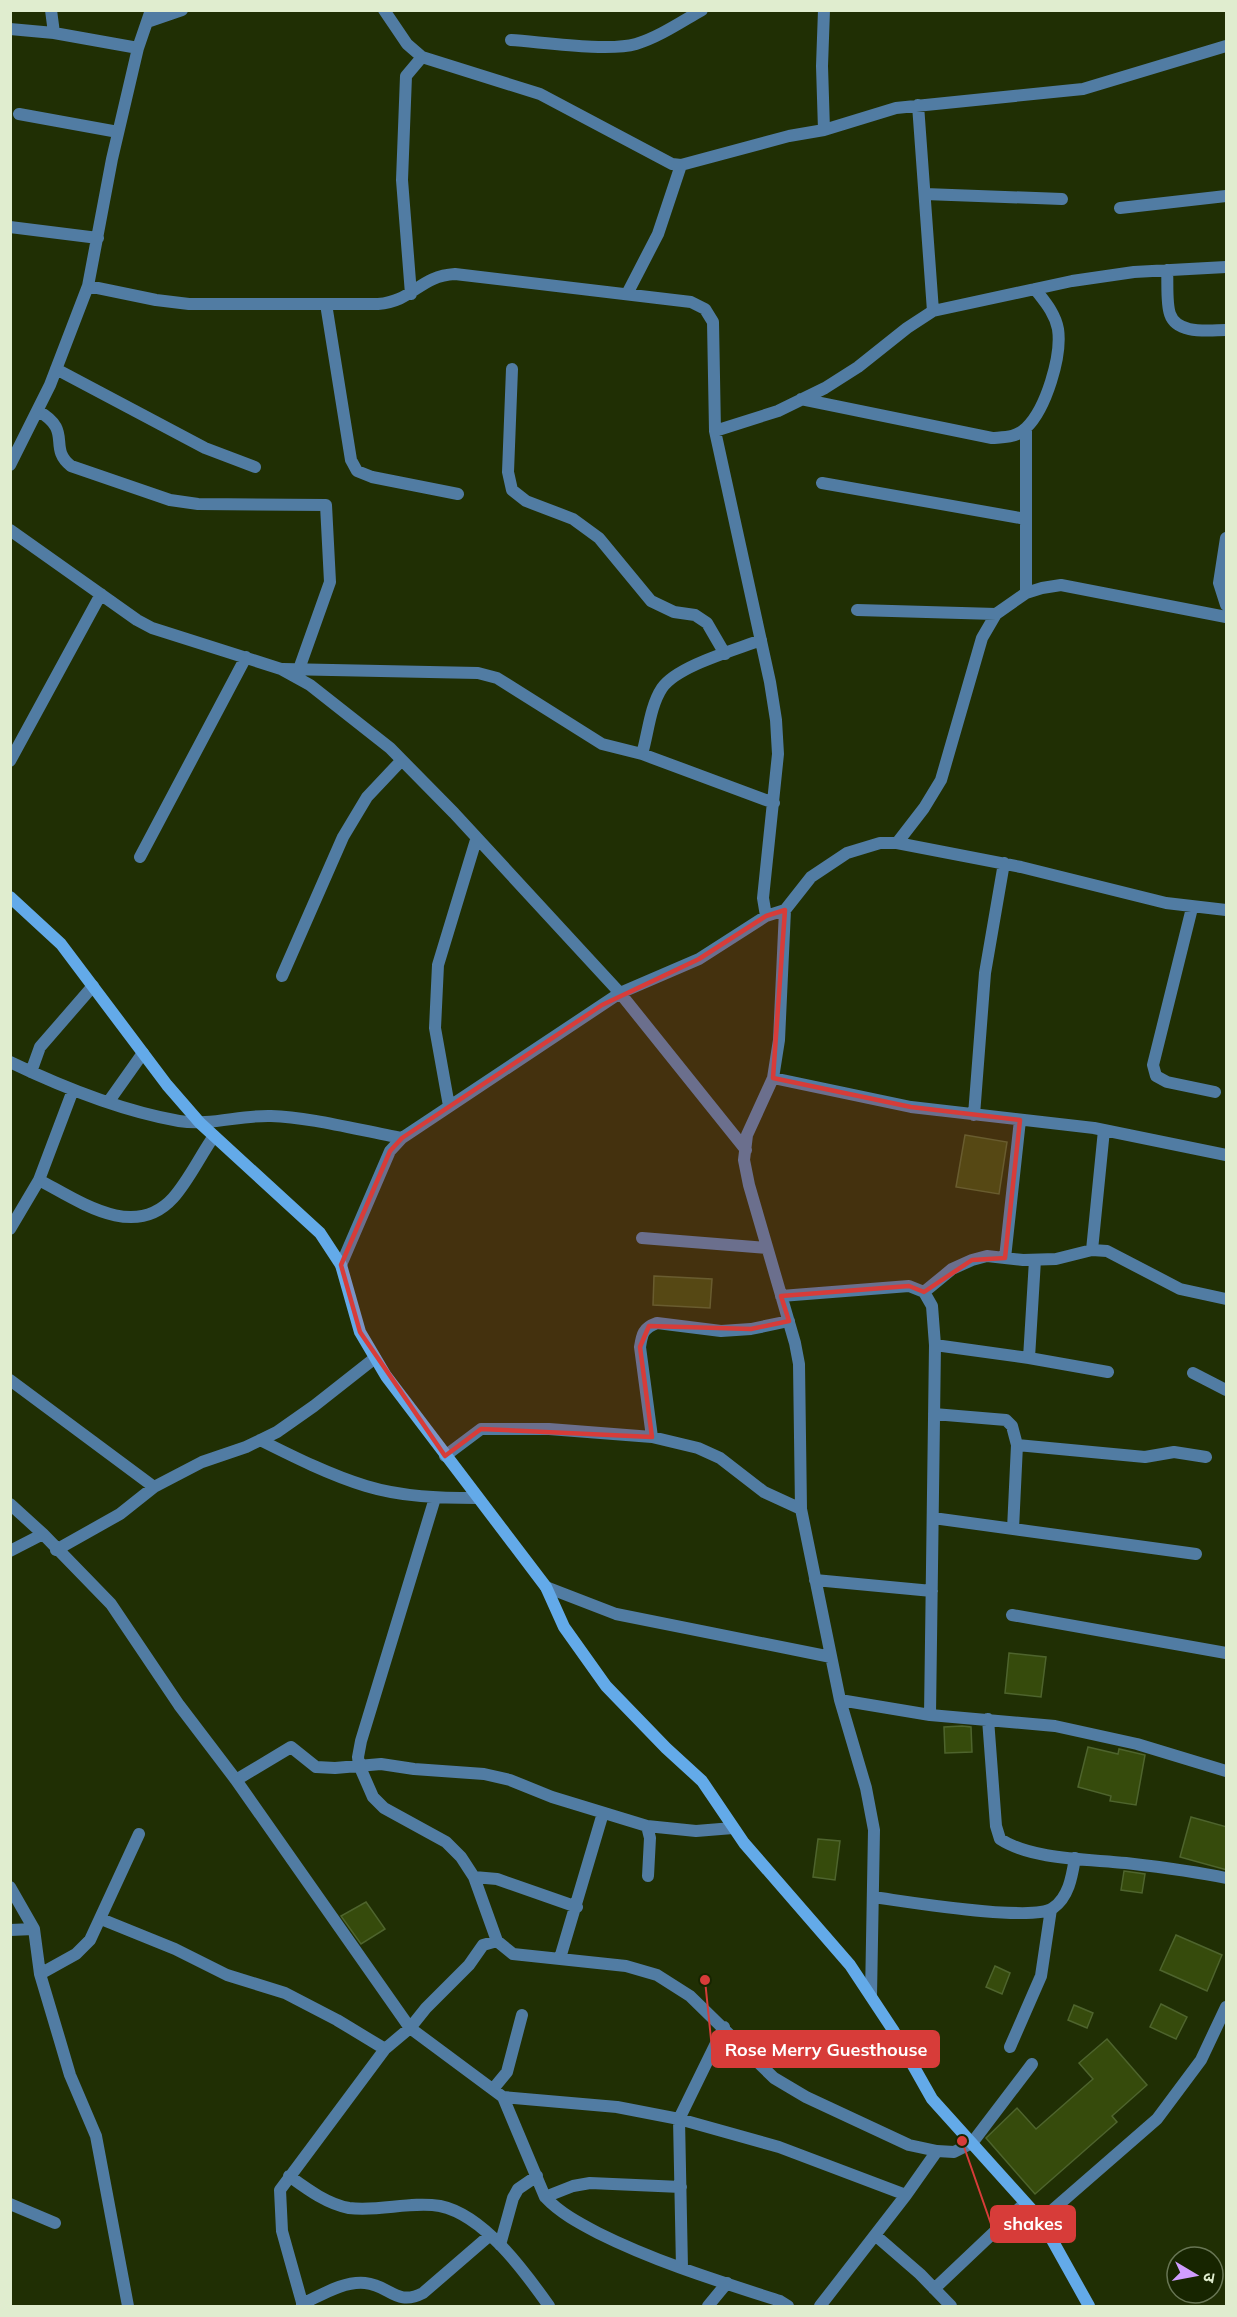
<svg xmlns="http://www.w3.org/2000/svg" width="1237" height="2317" font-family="Mulish,'Noto Sans Devanagari',sans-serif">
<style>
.building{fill:#364b0c;stroke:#4e642d;stroke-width:1.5}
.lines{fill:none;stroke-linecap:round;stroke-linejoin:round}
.street{stroke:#517ca3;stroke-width:12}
.secondary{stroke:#63aae9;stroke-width:12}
.marked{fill:#d73c39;fill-opacity:0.2;stroke:#d73c39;stroke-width:4.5;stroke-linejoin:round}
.leader{fill:none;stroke:#d73c39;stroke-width:2}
.callout-dot{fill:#d73c39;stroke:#172500;stroke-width:2}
.callout{fill:#d73c39;stroke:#d73c39;stroke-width:2}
.callout-label{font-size:18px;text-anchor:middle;font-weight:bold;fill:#fff}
</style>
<rect width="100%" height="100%" fill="#202f04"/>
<!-- building -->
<path class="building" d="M965 1135 1007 1142 999 1194 956 1187Z
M654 1276 712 1279 710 1308 653 1305Z
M1009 1653 1046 1657 1041 1697 1005 1693Z
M962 1726 971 1727 972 1752 945 1753 944 1727Z
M1088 1747 1118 1754 1119 1749 1145 1755 1136 1805 1110 1801 1111 1796 1078 1787Z
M1191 1817 1227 1827V1870L1180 1857Z
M818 1839 840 1841 835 1880 813 1877Z
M1124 1871 1145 1874 1142 1893 1121 1890Z
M366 1902 385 1929 361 1944 341 1916Z
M1176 1935 1222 1955 1207 1991 1160 1970Z
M995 1966 1010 1973 1002 1994 986 1987Z
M1161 2004 1187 2017 1176 2039 1150 2027Z
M1074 2005 1093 2013 1087 2028 1068 2020Z
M1107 2039 1147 2085 1112 2116 1117 2122 1035 2194 986 2138 1017 2108 1036 2129 1093 2079 1079 2063Z"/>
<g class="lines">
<!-- street -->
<path class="street" d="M51 10 54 33
M384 10 407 44 422 57 540 94 672 164 681 165 789 136 824 130 896 108 1083 89 1226 46
M824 10 822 66 824 130
M147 22 182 10
M10 29 54 33 138 48
M511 40C542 42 608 52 636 44 659 37 681 22 702 10
M918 105 933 311
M19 114 118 132
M925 194 1062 199
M1120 208 1226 196
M10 227 98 238
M1167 270C1168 281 1166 303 1170 314 1177 335 1209 330 1226 330
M88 286 156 300 189 304H378C414 301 419 276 455 274L691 302 705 309 713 322 715 431 770 682 776 720 778 754 763 898 766 916
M411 294 402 180 406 76 422 57
M627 294 658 234 681 165
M326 304 351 460 357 471 372 477 458 494
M56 369 205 448 255 467
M512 369 508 472 512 490 526 501 573 519 599 538 651 601 674 612 695 615 707 623 725 654
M801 399 992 438C1004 437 1016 438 1026 428 1046 409 1062 356 1058 329 1055 313 1045 302 1035 289
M38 411C74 431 47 447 71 466L170 500 198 504 326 505 330 582 299 669
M1026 429V593
M715 431 778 411 825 388 858 367 907 328 933 311 1072 281 1134 272 1226 267
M10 465 50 385 88 286 112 159 138 48 151 10
M822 483 1026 519
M10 530 137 620 152 628 281 669 310 685 390 748 454 813 620 993 746 1150
M1226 538 1219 583 1226 605
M857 610 996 614
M283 669 478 673 497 678 602 744 642 754 774 803
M642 754C648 734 650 706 662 688 677 666 735 650 761 640
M10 761 101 594
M897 843 924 808 941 780 982 638 996 614 1026 593 1042 588 1061 585 1226 617
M140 857 246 657
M1192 908 1153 1065 1156 1076 1167 1082 1215 1092
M785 910 779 1040 773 1078 747 1135 744 1160 749 1185 795 1343 799 1364 801 1509 840 1700 866 1788 874 1830 871 1996
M282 976 343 837 367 797 401 761
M10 1062C62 1087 122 1111 179 1121 210 1126 240 1115 271 1116 310 1117 362 1131 402 1138
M31 1072 40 1047 93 986
M773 1078 911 1107 1094 1128 1226 1155
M109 1101 143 1053
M449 1106 435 1028 438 965 476 840
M974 1115 985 973 1004 863
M39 1180C79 1201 134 1241 173 1198 189 1180 200 1156 214 1136
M10 1229 39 1180 73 1090
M642 1238 767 1248
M1092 1250 1104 1130
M1005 1258 1020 1120
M341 1265 390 1151 402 1138 620 993 699 959 766 916 785 910 811 877 847 853 880 843H897L1021 867 1166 903 1226 910
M924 1292 952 1269 972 1260 987 1256 1023 1260 1056 1259 1092 1250 1107 1251 1180 1289 1226 1299
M781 1296 909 1286 924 1292 932 1306 935 1345 930 1715
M935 1345 1029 1358 1108 1372
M1029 1358 1035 1260
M1193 1373 1226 1390
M10 1380 154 1487
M934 1414 1006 1420 1012 1426 1017 1445 1013 1529
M652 1437 640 1347C642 1334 643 1328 657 1323L721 1331 751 1329 789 1321
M260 1440C294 1457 330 1475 366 1486 402 1497 440 1498 477 1498
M1017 1445 1145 1457 1174 1452 1206 1457
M445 1456 481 1429H549L652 1437 698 1448 720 1458 764 1492 801 1509
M435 1498 361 1741 358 1757 359 1765 373 1797 384 1808 446 1842 461 1857 474 1877 497 1941
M10 1504 43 1534
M933 1518 1196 1554
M56 1550 120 1514 154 1487 202 1462 246 1447 277 1432 314 1406 375 1358
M10 1551 43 1534 111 1604 179 1705 236 1780 410 2028 503 2097 545 2197C560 2213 579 2223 598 2233 656 2262 718 2281 780 2301L788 2306
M815 1580 932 1591
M546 1587 616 1614 831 1657
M1012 1615 1226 1653
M840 1700 930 1715 1055 1726 1137 1744 1226 1771
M988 1719 996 1826 1000 1839C1032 1860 1088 1859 1126 1863 1160 1867 1193 1871 1226 1878
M236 1780 291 1747 316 1767 335 1768 381 1764 414 1769 484 1774 510 1780 552 1797 647 1826 650 1838 648 1876
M647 1826 696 1831 733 1828
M474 1877 497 1879 577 1907
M10 1887 34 1929 40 1974 60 2041 70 2075 96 2136 128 2306
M873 1897C904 1901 1032 1923 1053 1908 1069 1897 1072 1876 1075 1858
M101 1919 175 1949 227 1975 285 1993 337 2020 385 2049
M10 1930 34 1929
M560 1958 603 1813
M40 1974 76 1954 90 1940 139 1834
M1010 2047 1041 1976 1051 1909
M493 2089 507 2072 522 2015
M503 2097 617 2107 679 2119 779 2147 906 2195
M289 2176C307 2189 327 2204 349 2208 379 2212 410 2201 440 2206 484 2215 525 2272 549 2306
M545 2197 573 2186 590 2183 681 2187
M10 2204 55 2223
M1041 2220 1157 2119 1201 2060 1226 2007
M875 2235 920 2274 951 2306
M500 2245 513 2198 518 2189 537 2176
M682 2268 679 2119 724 2027
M934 2289 1025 2203
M302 2304C322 2295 343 2281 365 2283 390 2285 396 2307 423 2293L489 2236
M303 2306 282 2231 280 2190 385 2049 410 2028 426 2008 469 1965 483 1945 497 1941 513 1954 626 1966 657 1975 690 1996 774 2078 806 2097 909 2145 937 2151 954 2152 972 2143 1032 2064
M708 2306 727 2283
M820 2306 906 2195 937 2151"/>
<!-- secondary -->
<path class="secondary" d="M10 897 61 944 167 1085 200 1123 320 1233 341 1265 360 1332 386 1376 546 1587 564 1627 606 1686 666 1748 702 1781 744 1843 850 1965 893 2030 932 2099 1041 2220 1089 2306"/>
</g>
<!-- marked area -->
<path class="marked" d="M785 910 773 1078 911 1107 1020 1120 1005 1258 972 1260 924 1292 909 1286 781 1296 789 1321 751 1329 649 1326 640 1347 652 1437 481 1429 445 1456 360 1332 341 1265 390 1151 402 1138 602 1005 699 959 766 916Z"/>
<!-- callouts -->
<path class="leader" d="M705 1980L712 2049M962 2141L991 2224"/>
<g class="callout-dot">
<circle cx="705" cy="1980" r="6"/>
<circle cx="962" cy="2141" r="6"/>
</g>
<g class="callout">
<rect x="712" y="2031" width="227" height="36" rx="6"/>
<rect x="991" y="2206" width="84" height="36" rx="6"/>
</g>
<g class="callout-label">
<text x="826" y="2056">Rose Merry Guesthouse</text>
<text x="1033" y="2230">shakes</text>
</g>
<!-- border -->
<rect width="1237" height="2317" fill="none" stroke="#e0edcf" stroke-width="24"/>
<!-- north arrow -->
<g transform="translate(1195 2275) rotate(100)"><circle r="28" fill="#172500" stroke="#677553" stroke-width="1.5"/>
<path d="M0-4.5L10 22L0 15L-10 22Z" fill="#d09dff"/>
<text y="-9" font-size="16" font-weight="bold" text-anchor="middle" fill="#e0edcf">उ</text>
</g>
</svg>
